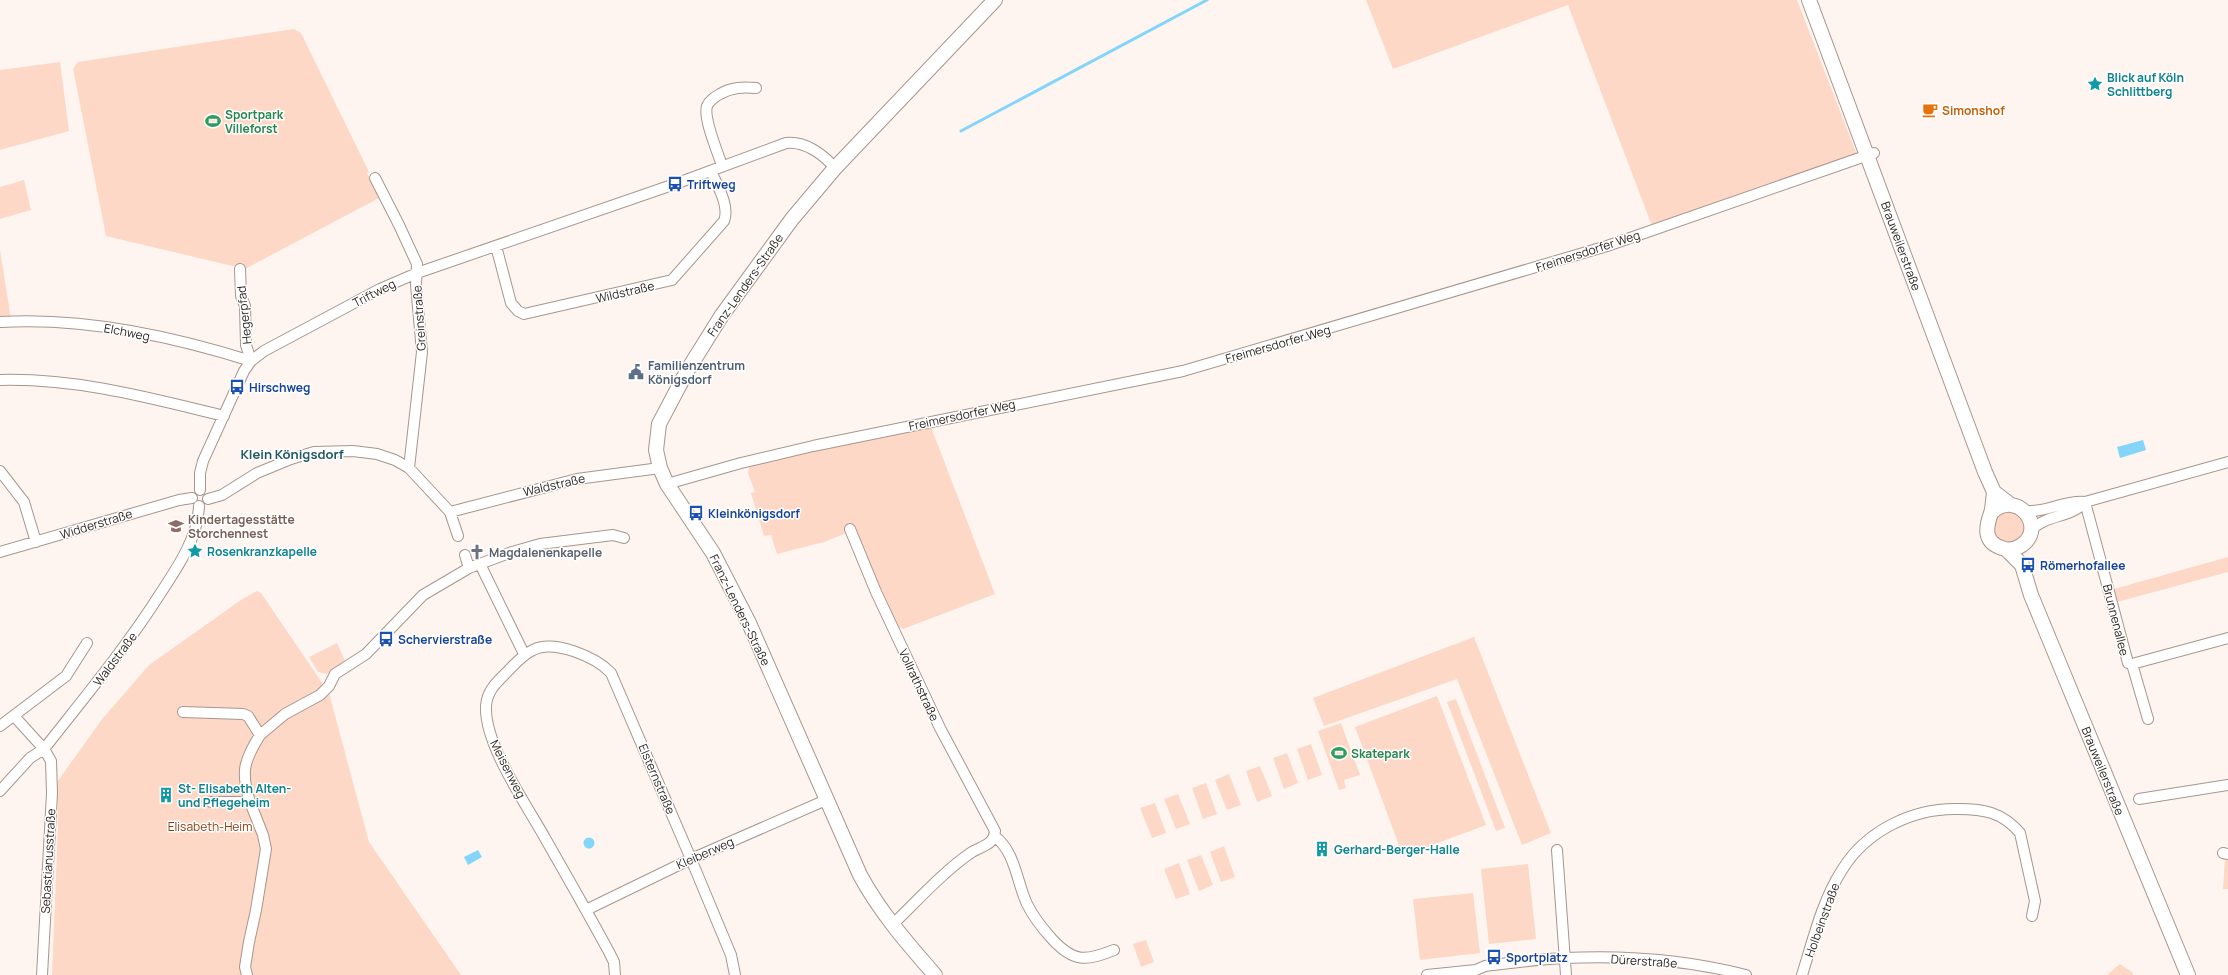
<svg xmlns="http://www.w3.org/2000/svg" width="2228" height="975" font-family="Manrope,sans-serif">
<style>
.green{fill:#fdd8c7}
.water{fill:#84d5fa}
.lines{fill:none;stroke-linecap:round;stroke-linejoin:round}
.stream{stroke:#84d5fa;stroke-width:3}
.street-casing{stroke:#a9958b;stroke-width:12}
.secondary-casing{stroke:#a9958b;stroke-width:16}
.street{stroke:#fff;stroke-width:10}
.secondary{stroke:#fff;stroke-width:14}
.labels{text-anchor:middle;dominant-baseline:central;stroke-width:3;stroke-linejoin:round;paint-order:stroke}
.culture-label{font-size:12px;font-weight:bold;fill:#0d838f;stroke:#fff;text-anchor:start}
.food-label{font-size:12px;font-weight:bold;fill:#c56008;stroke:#fff;text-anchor:start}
.leisure-label{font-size:12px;font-weight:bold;fill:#27864d;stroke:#fff;text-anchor:start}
.transit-label{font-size:12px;font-weight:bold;fill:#164399;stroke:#fff;text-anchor:start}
.street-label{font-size:12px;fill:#2e2622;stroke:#fff}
.service-label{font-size:12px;font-weight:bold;fill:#4e5e75;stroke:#fff;text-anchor:start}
.education-label{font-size:12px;font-weight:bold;fill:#785e54;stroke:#fff;text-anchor:start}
.worship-label{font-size:12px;font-weight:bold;fill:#5b616d;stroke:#fff;text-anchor:start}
.park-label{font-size:12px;fill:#893c0a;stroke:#fff}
.neighbourhood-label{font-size:13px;font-weight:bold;fill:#215864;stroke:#fff}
</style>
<rect width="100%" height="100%" fill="#fef5f1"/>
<!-- green -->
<path class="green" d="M1366 0H1797L1857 155 1652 226 1568 5 1393 69Z
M294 29 301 33 369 172 367 173 379 198 245 269 106 236 73 69 78 62Z
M60 62 69 131 0 150V70Z
M24 180 31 210 0 219V187Z
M0 250 11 319H0Z
M931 427 995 594 903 629 895 625 854 530 824 542 777 554 771 535 764 536 751 493 755 492 748 473 749 467 818 449Z
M2012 510C2015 512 2020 515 2022 518 2033 533 2011 555 1993 533L1997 515Z
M2228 557V572L2117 602 2114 589Z
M257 591 261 593 329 693 369 842 461 975H52L58 826 57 782 103 718 149 665 241 600Z
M1474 637 1551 833 1522 845 1457 679 1324 726 1313 698Z
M337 643 346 663 327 674 318 672 309 657Z
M1437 696 1486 825 1403 856 1355 727Z
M1456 699 1505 828 1496 831 1447 702Z
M1341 723 1360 775 1344 780 1346 788 1339 790 1318 731Z
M1311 744 1322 775 1308 780 1297 749Z
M1287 753 1298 783 1284 789 1273 758Z
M1260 766 1272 796 1257 802 1246 771Z
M1229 774 1241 805 1227 810 1215 780Z
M1206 783 1217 814 1203 819 1192 788Z
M1178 794 1190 824 1176 829 1164 799Z
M1155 803 1166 833 1152 838 1140 808Z
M1224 846 1235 877 1221 882 1210 852Z
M1201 855 1213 885 1199 891 1187 860Z
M2225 860H2228V889H2223Z
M1179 863 1190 894 1176 899 1164 869Z
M1528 864 1536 939 1489 944 1481 869Z
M1473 893 1480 953 1420 960 1413 899Z
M1146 940 1154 962 1141 967 1133 944Z
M2120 964 2132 972 2133 975H2107Z"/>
<!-- water -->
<path class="water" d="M2143 440 2146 450 2120 458 2117 447Z
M583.5 843a5.5 5.5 0 1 1 11 0a5.5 5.5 0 1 1-11 0Z
M478 850 482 857 468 865 464 857Z"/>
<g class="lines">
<!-- stream -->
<path class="stream" d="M961 131 1207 0"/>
<defs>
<path id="street" d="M722 166C718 152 703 119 707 106 709 101 716 96 720 94 732 87 743 87 756 88
M375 178 399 225 417 264 416 285 422 352 409 468
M496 246 511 303 518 311 524 314 672 280 724 221C730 206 717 185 711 171
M240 269 241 296 245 306 246 345 251 361
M0 322C83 317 172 336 251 361
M0 380C77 378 150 398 224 416
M0 471 24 502 36 542
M667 484 741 463 813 446 1183 371 1607 246 1874 153
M200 490V473L203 461 244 371 251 361 264 351 380 289 417 273 675 184 786 143C805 141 823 154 835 168
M208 499 222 495 257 473 291 459 314 452 353 451 377 454 395 460 409 468 450 512 458 536
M2085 502 2128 663 2132 664 2228 638
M2025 511C2046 513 2064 500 2085 502L2228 462
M450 512 577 479 660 468
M850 529 876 592 940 728 995 831C994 845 982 846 972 852 945 870 916 902 892 925
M2031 530C2047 514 2071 518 2085 502
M0 552 179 500 192 498
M465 555 469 568
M480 564 524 654
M2132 664 2148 719
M183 712 243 714 248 716 260 735 285 714 320 695 329 686 335 674 366 654 423 595 469 568 509 553 540 544 613 535 624 538
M14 716 44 749 51 761 52 793 42 975
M0 726 66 676 87 643
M0 791 30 758 44 749C84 698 125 649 160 594 177 568 198 538 199 506
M2139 799 2228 785
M211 802H250C241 773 243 762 260 735
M994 836C1015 850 1017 883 1027 904 1034 918 1042 928 1052 939 1074 963 1086 961 1114 950
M1557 850 1566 975
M2223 853 2228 854
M586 910 691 859 826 800
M247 975 245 967 249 942 256 910 266 849 263 835 250 802
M615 975 614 962 609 952C588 913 566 875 545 838 526 804 484 744 486 706 487 691 496 683 506 673 514 665 522 655 533 650 554 639 596 657 611 673L691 859 731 955 735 975
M1427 975 1476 970 1485 966C1511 963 1538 959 1564 958 1625 955 1688 960 1746 975
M1802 975C1813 940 1822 901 1842 870 1866 831 1912 808 1958 809 1984 809 2002 812 2020 833L2035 901 2032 916"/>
<path id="secondary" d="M1809 0 1985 472 1994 492 2011 505
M1991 513C2017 488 2047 527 2022 545 2016 549 2009 551 2002 548 1983 542 1986 527 1991 513 1993 507 1993 499 1994 492
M2006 549 2022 565 2031 595 2062 670 2188 975
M935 975C907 943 880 912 860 875L749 623 713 553 667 484 660 468 656 450 659 424 687 371 722 315 792 219 835 168 995 0"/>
</defs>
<!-- street casing -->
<use href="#street" class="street-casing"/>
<!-- secondary casing -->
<use href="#secondary" class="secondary-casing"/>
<!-- street -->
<use href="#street" class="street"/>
<!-- secondary -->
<use href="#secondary" class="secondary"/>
</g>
<!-- icons -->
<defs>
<symbol id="sight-bare" viewBox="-9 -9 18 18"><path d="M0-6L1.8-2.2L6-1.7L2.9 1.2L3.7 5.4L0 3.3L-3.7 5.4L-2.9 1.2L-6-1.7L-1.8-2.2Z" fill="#0f9aa8" stroke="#fff" stroke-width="2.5" paint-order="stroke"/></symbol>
<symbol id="cafe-bare" viewBox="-9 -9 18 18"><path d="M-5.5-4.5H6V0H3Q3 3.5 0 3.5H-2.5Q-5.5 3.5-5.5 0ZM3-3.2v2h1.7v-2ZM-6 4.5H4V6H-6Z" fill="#e8710a" stroke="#fff" stroke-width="2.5" paint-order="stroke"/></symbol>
<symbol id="stadium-bare" viewBox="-9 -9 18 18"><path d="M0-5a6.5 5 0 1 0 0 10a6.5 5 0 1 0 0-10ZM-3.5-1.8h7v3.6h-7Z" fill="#2e9e5b" stroke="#fff" stroke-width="2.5" paint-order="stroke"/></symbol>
<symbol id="bus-bare" viewBox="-9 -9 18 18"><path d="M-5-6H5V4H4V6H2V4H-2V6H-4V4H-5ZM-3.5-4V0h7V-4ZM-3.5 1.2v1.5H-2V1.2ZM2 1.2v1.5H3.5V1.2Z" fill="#1a4fb4" stroke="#fff" stroke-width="2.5" paint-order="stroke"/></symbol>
<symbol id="civic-bare" viewBox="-9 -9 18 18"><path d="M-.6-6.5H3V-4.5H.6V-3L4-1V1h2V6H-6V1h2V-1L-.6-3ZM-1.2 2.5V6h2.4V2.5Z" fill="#5c6f8a" stroke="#fff" stroke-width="2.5" paint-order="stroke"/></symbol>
<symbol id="school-bare" viewBox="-9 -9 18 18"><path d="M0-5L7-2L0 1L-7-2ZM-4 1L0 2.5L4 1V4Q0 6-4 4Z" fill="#8d6e63" stroke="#fff" stroke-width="2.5" paint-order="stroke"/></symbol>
<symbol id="church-bare" viewBox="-9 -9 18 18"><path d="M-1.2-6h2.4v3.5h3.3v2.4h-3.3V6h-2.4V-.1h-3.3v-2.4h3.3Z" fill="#6b7280" stroke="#fff" stroke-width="2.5" paint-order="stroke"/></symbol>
<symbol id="building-bare" viewBox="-9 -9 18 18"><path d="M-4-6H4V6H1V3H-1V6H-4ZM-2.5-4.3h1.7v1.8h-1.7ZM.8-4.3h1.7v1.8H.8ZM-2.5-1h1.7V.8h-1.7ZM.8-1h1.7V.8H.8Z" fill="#0f9aa8" stroke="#fff" stroke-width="2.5" paint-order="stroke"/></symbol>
</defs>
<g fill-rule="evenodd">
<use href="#sight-bare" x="2084" y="73" width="22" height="22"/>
<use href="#cafe-bare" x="1919" y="99" width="22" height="22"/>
<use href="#stadium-bare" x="202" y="110" width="22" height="22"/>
<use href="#bus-bare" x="664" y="173" width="22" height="22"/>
<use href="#civic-bare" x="625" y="361" width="22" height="22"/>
<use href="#bus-bare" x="226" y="376" width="22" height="22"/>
<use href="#bus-bare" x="685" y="502" width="22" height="22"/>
<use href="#school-bare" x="165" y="515" width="22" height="22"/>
<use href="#sight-bare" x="184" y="540" width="22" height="22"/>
<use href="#church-bare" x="466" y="541" width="22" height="22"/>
<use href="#bus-bare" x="2017" y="554" width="22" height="22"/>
<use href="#bus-bare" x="375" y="628" width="22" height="22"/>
<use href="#stadium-bare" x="1328" y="742" width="22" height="22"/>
<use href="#building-bare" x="155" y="784" width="22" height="22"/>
<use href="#building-bare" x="1311" y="838" width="22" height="22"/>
<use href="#bus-bare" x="1483" y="946" width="22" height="22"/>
</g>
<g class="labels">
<!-- culture labels -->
<g class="culture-label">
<text x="2107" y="77">Blick auf Köln<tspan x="2107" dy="14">Schlittberg</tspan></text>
<text x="207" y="551">Rosenkranzkapelle</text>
<text x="178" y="788">St- Elisabeth Alten-<tspan x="178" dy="14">und Pflegeheim</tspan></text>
<text x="1334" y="849">Gerhard-Berger-Halle</text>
</g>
<!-- food labels -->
<g class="food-label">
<text x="1942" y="110">Simonshof</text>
</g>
<!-- leisure labels -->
<g class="leisure-label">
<text x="225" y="114">Sportpark<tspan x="225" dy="14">Villeforst</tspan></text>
<text x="1351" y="753">Skatepark</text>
</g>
<!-- transit labels -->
<g class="transit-label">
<text x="687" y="184">Triftweg</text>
<text x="249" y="387">Hirschweg</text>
<text x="708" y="513">Kleinkönigsdorf</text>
<text x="2040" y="565">Römerhofallee</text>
<text x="398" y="639">Schervierstraße</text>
<text x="1506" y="957">Sportplatz</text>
</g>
<!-- street labels -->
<g class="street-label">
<text transform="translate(1901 246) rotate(70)">Brauweilerstraße</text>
<text transform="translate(1588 251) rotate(-18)">Freimersdorfer Weg</text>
<text transform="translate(745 285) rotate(-55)">Franz-Lenders-Straße</text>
<text transform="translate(625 292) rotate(-13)">Wildstraße</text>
<text transform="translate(374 293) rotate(-27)">Triftweg</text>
<text transform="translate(244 315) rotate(-96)">Hegerpfad</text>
<text transform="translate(419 318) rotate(-94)">Greinstraße</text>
<text transform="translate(127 332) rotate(11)">Elchweg</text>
<text transform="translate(1278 344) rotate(-16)">Freimersdorfer Weg</text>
<text transform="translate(962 415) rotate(-12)">Freimersdorfer Weg</text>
<text transform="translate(554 485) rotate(-13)">Waldstraße</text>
<text transform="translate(96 524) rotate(-17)">Widderstraße</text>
<text transform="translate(740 610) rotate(64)">Franz-Lenders-Straße</text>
<text transform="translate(2116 620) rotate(76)">Brunnenallee</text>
<text transform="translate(115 659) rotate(-53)">Waldstraße</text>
<text transform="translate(919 685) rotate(65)">Vollrathstraße</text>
<text transform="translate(508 769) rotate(63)">Meisenweg</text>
<text transform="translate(2103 771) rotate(68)">Brauweilerstraße</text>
<text transform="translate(657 779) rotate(67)">Elsternstraße</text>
<text transform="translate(705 853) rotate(-24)">Kleiberweg</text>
<text transform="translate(48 861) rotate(-87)">Sebastianusstraße</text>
<text transform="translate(1822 920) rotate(-70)">Holbeinstraße</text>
<text transform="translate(1644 961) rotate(4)">Dürerstraße</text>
</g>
<!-- service labels -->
<g class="service-label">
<text x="648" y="365">Familienzentrum<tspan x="648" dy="14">Königsdorf</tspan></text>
</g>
<!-- education labels -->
<g class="education-label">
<text x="188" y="519">Kindertagesstätte<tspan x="188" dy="14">Storchennest</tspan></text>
</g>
<!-- worship labels -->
<g class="worship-label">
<text x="489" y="552">Magdalenenkapelle</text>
</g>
<!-- park labels -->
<g class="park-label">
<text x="210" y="826">Elisabeth-Heim</text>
</g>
<!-- neighbourhood labels -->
<g class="neighbourhood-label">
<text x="292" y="454">Klein Königsdorf</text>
</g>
</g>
</svg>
